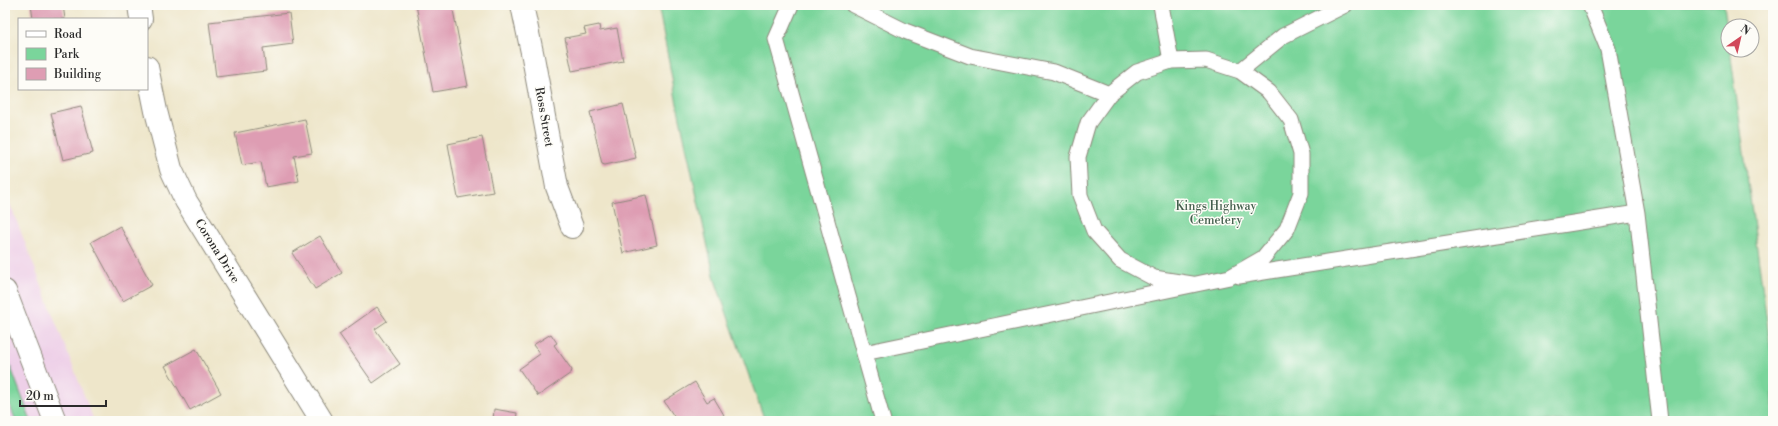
<svg xmlns="http://www.w3.org/2000/svg" width="1778" height="426" font-family="'Libre Bodoni',serif">
<style>
.built{fill:#eed0e8}
.green{fill:#7ad59b;stroke:#528063}
.building{fill:#de9db3}
.lines{fill:none;stroke-linecap:round;stroke-linejoin:round}
.service-casing{stroke:#8c887a;stroke-width:17}
.minor-casing{stroke:#8c887a;stroke-width:24}
.service{stroke:#fff;stroke-width:15}
.minor{stroke:#fff;stroke-width:22}
.labels{text-anchor:middle;dominant-baseline:central;stroke-width:3;stroke-linejoin:round;paint-order:stroke}
.street-label{font-size:12px;fill:#2b2b2b;stroke:#fdfcf7}
.park-label{font-size:12px;fill:#435e4d;stroke:#fdfcf7}
</style>
<rect width="100%" height="100%" fill="#fdfcf7"/>
<filter id="ink" filterUnits="userSpaceOnUse"><feTurbulence type="fractalNoise" baseFrequency=".025" numOctaves="2"/><feDisplacementMap in="SourceGraphic" scale="8" xChannelSelector="R" yChannelSelector="G"/><feConvolveMatrix kernelMatrix="1 2 1 2 8 2 1 2 1" color-interpolation-filters="sRGB"/></filter>
<filter id="wash" filterUnits="userSpaceOnUse"><feTurbulence type="fractalNoise" baseFrequency=".012" numOctaves="4" result="noise"/><feDisplacementMap in="SourceGraphic" scale="16" xChannelSelector="R" yChannelSelector="G"/><feGaussianBlur stdDeviation="0.9" result="paint"/><feColorMatrix in="noise" values="0 0 0 0 0 0 0 0 0 0 0 0 0 0 0 0 0 1.4 0 .05"/><feComposite in="paint" operator="in"/></filter>
<g filter="url(#wash)">
<rect width="100%" height="100%" fill="#eee6ca"/>
<!-- built -->
<path class="built" d="M5 191 94 421H5Z"/>
<!-- green -->
<path class="green" d="M658 5H1724L1728 37V50H1730L1773 366V421H765L715 280 677 104Z
M5 352 31 421H16L5 393Z"/>
<g id="blocks">
<!-- building -->
<path class="building" d="M31 5H63L65 19H33Z
M416 5H452L468 86 433 92Z
M289 13 293 44 263 48 266 71 216 77 209 22Z
M599 25 600 31 617 28 623 61 572 71 565 38 586 34 584 28Z
M623 104 636 158 605 165 602 164 590 112Z
M81 106 93 153 63 160 51 113Z
M305 119 312 153 294 156 299 181 266 187 261 162 242 165 235 133Z
M482 137 493 192 458 198 448 144Z
M646 195 657 245 623 253 612 202Z
M120 226 152 285 123 301 91 242Z
M320 236 342 273 315 289 292 253Z
M377 307 387 321 375 329 400 364 373 383 339 334Z
M551 334 557 343 554 345 572 370 571 373 538 396 519 369 540 354 533 345Z
M196 349 221 393 190 410 165 366Z
M695 382 707 402 714 398 724 415 715 421H677L664 401Z
M494 409 517 413 516 421H493Z"/>
</g>
</g>
<g filter="url(#ink)">
<use href="#blocks" fill-opacity="0" stroke="#8c887a" stroke-width="1"/>
<g class="lines">
<defs>
<path id="service" d="M791 5 776 39 883 421
M853 5 905 31 970 56 1054 72 1109 94
M1161 5 1171 61
M1590 5 1608 49 1637 213 1660 421
M1240 71 1283 36 1345 5
M1239 276 1637 213
M864 353 1230 277 1263 258 1287 229 1301 193V154L1291 120 1269 92 1240 71 1206 60 1171 61 1137 72 1109 94 1088 123 1078 157 1080 195 1094 231 1120 260 1154 278 1192 284"/>
<path id="minor" d="M139 5 141 19
M522 5 533 57 557 187 572 227
M147 67 156 111 171 169 186 201 322 421
M5 291 55 421"/>
</defs>
<!-- service casing -->
<use href="#service" class="service-casing"/>
<!-- minor casing -->
<use href="#minor" class="minor-casing"/>
<!-- service -->
<use href="#service" class="service"/>
<!-- minor -->
<use href="#minor" class="minor"/>
</g>
</g>
<g class="labels">
<!-- street labels -->
<g class="street-label">
<text transform="translate(544 117) rotate(80)">Ross Street</text>
<text transform="translate(217 251) rotate(58)">Corona Drive</text>
</g>
<!-- park labels -->
<g class="park-label">
<text x="1216" y="206">Kings Highway<tspan x="1216" dy="14">Cemetery</tspan></text>
</g>
</g>
<!-- margin -->
<rect width="1778" height="426" fill="none" stroke="#fdfcf7" stroke-width="20"/>
<!-- legend -->
<rect x="18" y="18" width="130" height="72" fill="#fdfcf7" stroke="#a9a8a5"/>
<rect x="26" y="31" width="20" height="6" fill="#ffffff" stroke="#a9a8a5"/>
<text x="54" y="38" font-size="12" fill="#2b2b2b">Road</text>
<rect x="26" y="48" width="20" height="12" fill="#7ad59b" stroke="#a9a8a5"/>
<text x="54" y="58" font-size="12" fill="#2b2b2b">Park</text>
<rect x="26" y="68" width="20" height="12" fill="#de9db3" stroke="#a9a8a5"/>
<text x="54" y="78" font-size="12" fill="#2b2b2b">Building</text>
<!-- north arrow -->
<g transform="translate(1740 38) rotate(34)"><circle r="19" fill="#fdfcf7" stroke="#a9a8a5"/>
<path d="M0-3L7 15L0 10L-7 15Z" fill="#d1495b"/>
<text y="-6" font-size="11" font-weight="bold" text-anchor="middle" fill="#2b2b2b">N</text>
</g>
<!-- scale -->
<path d="M20 400v6h86v-6" fill="none" stroke="#2b2b2b" stroke-width="2"/>
<text x="26" y="400" font-size="12" fill="#2b2b2b" stroke="#fdfcf7" stroke-width="3" paint-order="stroke">20 m</text>
</svg>
